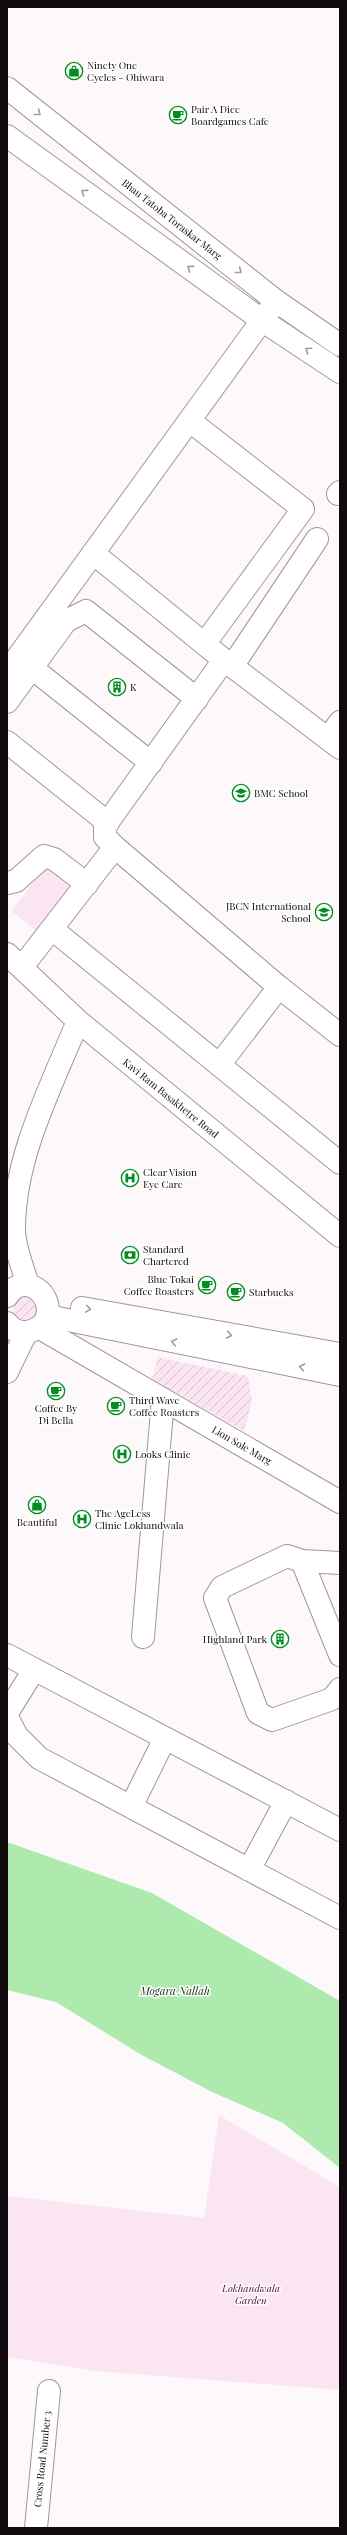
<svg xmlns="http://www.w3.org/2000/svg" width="347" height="2535" font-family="'Playfair Display',serif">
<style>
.park{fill:#fce5f2}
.garden{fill:url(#garden-furrows)}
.water{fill:#aeeaae}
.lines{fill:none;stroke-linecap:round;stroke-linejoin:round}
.minor-casing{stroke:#a5939d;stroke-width:24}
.major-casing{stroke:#a5939d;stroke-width:24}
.minor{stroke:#fff;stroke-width:22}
.major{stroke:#fff;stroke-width:22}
.oneway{stroke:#9f9d9f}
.labels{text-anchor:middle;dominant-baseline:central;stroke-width:3;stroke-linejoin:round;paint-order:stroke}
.poi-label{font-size:10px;fill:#100a0e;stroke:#fff;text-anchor:start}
.street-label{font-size:10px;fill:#100a0e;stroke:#fff}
.park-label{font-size:10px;font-style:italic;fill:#490a36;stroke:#fff}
.water-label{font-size:11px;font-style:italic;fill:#0e3711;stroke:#fff}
</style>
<defs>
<pattern id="garden-furrows" width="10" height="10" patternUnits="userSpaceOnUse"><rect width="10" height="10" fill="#fce5f2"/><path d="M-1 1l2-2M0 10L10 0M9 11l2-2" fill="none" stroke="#d7c3ce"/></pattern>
</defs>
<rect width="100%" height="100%" fill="#fdf9fb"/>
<!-- park -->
<path class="park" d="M49 863 74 883 37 931 11 911Z
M219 2115 340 2187V2390L95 2371 7 2357V2196L204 2218Z"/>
<!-- garden -->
<path class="garden" d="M26 1296 31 1297 41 1310 29 1324 15 1318 13 1310 15 1302Z
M158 1357 248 1376 252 1401 244 1431 152 1379Z"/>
<!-- water -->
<path class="water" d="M7 1842 152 1893 340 2001V2168L283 2123 212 2092 140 2054 56 2002 7 1990Z"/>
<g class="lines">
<defs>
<path id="minor" d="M190 421 303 509 205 643
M338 494 340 492
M93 553 224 660 340 748
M233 665 317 539
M32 668 151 763
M7 672 276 301
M7 702 66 621 86 611 197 699
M328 738 340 722
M7 742 108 823
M115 847 279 987 340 1035
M7 883 16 881 44 856 54 859 87 884
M52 929 340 1163
M7 954 78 1021 340 1236
M22 967 115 847 105 837V826L224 660
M219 1065 279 987
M28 1285C23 1268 14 1247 14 1229 14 1157 51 1087 78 1021
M40 1328 340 1502
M302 1561 340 1655
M340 1563 302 1561 287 1556 222 1587 215 1598 258 1713 272 1720 332 1699 340 1689
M143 1637 163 1399
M7 1655 340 1830
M7 1713 34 1670
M7 1717 17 1736 39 1758 340 1918
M131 1807 165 1738
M249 1870 286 1801
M36 2528 49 2391"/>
<path id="major" d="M7 88 276 301 340 345
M7 136 263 321 340 372
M7 1296C22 1271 58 1293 45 1322 35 1333 17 1337 7 1323
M82 1308 340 1354
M48 1316 340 1375
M7 1372 26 1333"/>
</defs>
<!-- minor casing -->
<use href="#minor" class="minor-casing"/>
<!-- major casing -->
<use href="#major" class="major-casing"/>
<!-- minor -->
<use href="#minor" class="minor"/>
<!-- major -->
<use href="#major" class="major"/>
</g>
<!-- one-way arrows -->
<defs><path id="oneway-chevron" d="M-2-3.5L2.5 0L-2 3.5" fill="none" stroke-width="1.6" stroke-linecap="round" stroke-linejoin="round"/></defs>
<g class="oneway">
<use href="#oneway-chevron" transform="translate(38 113) rotate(38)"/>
<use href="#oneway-chevron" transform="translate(84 192) rotate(-144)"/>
<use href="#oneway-chevron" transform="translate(190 268) rotate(-144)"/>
<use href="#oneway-chevron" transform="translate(239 271) rotate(38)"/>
<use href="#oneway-chevron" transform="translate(308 350) rotate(-146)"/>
<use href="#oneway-chevron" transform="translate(88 1309) rotate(9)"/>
<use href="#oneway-chevron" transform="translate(229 1335) rotate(10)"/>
<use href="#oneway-chevron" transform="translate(174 1342) rotate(-169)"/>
<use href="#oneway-chevron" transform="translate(302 1367) rotate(-169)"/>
</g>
<!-- icons -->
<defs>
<symbol id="shop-ring" viewBox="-11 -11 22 22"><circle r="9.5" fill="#fff" stroke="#018f21" stroke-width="1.5"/><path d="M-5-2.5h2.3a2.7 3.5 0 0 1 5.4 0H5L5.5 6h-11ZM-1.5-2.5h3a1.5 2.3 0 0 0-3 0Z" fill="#018f21"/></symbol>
<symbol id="cafe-ring" viewBox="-11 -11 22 22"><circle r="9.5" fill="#fff" stroke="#018f21" stroke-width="1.5"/><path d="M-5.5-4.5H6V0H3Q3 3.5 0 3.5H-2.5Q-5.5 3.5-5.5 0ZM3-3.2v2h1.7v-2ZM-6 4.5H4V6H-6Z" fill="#018f21"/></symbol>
<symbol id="building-ring" viewBox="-11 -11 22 22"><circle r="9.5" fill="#fff" stroke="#018f21" stroke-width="1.5"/><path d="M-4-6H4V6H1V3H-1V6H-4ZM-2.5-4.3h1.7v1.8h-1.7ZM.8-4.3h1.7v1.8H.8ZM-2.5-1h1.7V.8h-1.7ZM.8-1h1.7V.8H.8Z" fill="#018f21"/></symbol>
<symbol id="school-ring" viewBox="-11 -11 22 22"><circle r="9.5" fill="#fff" stroke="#018f21" stroke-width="1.5"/><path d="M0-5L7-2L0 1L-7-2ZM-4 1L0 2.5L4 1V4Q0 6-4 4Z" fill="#018f21"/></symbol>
<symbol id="hospital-ring" viewBox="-11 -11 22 22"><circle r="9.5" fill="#fff" stroke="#018f21" stroke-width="1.5"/><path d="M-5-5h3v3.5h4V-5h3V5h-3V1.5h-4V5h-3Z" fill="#018f21"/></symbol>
<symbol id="bank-ring" viewBox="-11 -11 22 22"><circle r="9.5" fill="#fff" stroke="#018f21" stroke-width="1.5"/><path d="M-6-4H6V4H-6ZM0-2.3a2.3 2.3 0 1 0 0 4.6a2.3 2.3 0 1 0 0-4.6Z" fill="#018f21"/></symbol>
</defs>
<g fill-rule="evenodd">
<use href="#shop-ring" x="64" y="61" width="20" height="20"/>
<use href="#cafe-ring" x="168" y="105" width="20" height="20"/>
<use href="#building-ring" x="107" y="677" width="20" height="20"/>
<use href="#school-ring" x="231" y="783" width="20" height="20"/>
<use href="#school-ring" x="314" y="902" width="20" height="20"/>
<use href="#hospital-ring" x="120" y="1168" width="20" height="20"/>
<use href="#bank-ring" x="120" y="1245" width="20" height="20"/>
<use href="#cafe-ring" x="197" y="1275" width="20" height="20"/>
<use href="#cafe-ring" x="226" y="1282" width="20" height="20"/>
<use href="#cafe-ring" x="46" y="1381" width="20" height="20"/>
<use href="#cafe-ring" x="106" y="1396" width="20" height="20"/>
<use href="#hospital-ring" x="112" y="1444" width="20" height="20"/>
<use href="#shop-ring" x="27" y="1495" width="20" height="20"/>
<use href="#hospital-ring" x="72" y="1509" width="20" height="20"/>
<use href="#building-ring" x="270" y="1629" width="20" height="20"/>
</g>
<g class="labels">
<!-- poi labels -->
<g class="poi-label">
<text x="87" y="65">Ninety One<tspan x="87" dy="12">Cycles - Ohiwara</tspan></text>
<text x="191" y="109">Pair A Dice<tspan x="191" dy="12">Boardgames Cafe</tspan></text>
<text x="130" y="687">K</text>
<text x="254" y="793">BMC School</text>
<text x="311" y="906" text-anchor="end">JBCN International<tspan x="311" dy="12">School</tspan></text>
<text x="143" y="1172">Clear Vision<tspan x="143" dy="12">Eye Care</tspan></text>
<text x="143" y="1249">Standard<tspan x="143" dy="12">Chartered</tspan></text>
<text x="194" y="1279" text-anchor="end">Blue Tokai<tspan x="194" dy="12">Coffee Roasters</tspan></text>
<text x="249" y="1292">Starbucks</text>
<text x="129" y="1400">Third Wave<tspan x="129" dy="12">Coffee Roasters</tspan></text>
<text x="56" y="1408" text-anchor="middle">Coffee By<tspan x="56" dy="12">Di Bella</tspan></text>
<text x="135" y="1454">Looks Clinic</text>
<text x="95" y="1513">The AgeLess<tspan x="95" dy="12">Clinic Lokhandwala</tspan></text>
<text x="37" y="1522" text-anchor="middle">Beautiful</text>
<text x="267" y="1639" text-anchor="end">Highland Park</text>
</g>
<!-- street labels -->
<g class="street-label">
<text transform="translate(172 219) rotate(38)">Bhau Tatoba Toraskar Marg</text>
<text transform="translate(171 1098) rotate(39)">Kavi Ram Basakhetre Road</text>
<text transform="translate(242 1445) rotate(30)">Lion Sole Marg</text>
<text transform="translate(42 2459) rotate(-84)">Cross Road Number 3</text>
</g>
<!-- park labels -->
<g class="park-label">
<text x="251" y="2288">Lokhandwala<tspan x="251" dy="12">Garden</tspan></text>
</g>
<!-- water labels -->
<g class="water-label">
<text x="175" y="1990">Mogara Nallah</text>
</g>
</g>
<!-- border -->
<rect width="347" height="2535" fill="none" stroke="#100a0e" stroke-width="16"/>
</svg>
